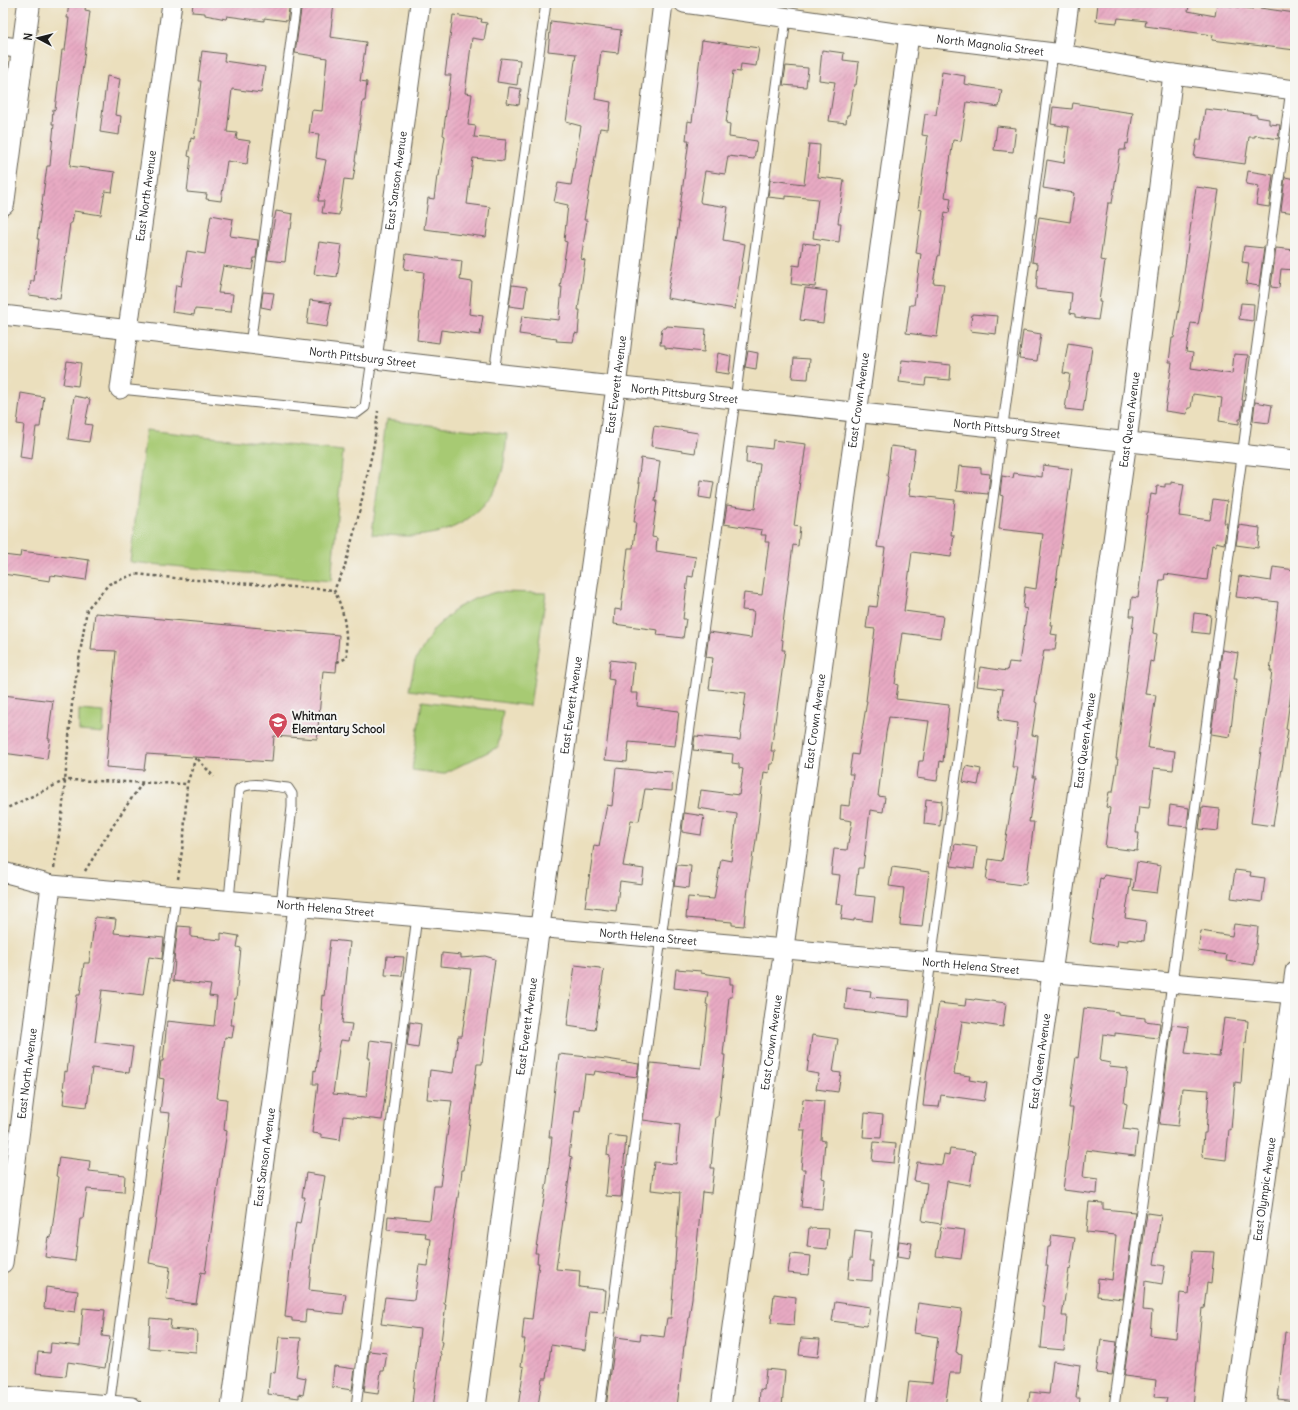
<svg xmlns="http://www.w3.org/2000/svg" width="1298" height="1410" font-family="Delius,sans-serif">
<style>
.park{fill:#a7ca73;stroke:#627348}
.building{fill:url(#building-hatch)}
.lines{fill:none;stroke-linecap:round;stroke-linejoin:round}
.service-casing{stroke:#646054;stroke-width:11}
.minor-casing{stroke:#646054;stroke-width:21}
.tertiary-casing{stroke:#646054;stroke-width:24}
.path{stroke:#646054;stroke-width:2.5;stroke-dasharray:3 3;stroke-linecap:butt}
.service{stroke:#fff;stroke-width:9}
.minor{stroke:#fff;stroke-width:19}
.tertiary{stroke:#fff;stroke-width:22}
.labels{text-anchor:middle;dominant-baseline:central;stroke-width:4;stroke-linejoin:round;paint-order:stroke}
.street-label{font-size:11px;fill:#1c1c1c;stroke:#f6f6f2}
.poi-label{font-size:11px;font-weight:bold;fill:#1c1c1c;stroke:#f6f6f2;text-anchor:start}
</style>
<defs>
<pattern id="building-hatch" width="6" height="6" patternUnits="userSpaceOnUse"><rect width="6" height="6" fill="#e8aac3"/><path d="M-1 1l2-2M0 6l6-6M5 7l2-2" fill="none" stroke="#c692a7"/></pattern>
</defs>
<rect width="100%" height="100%" fill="#f6f6f2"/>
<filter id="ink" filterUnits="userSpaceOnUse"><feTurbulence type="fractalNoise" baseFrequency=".025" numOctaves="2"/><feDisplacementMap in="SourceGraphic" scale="8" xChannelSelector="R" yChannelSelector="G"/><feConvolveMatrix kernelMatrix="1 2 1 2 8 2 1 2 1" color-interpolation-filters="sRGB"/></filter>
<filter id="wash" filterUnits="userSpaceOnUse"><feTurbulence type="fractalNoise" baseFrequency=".012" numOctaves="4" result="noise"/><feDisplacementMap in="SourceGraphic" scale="16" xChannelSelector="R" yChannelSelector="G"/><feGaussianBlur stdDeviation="0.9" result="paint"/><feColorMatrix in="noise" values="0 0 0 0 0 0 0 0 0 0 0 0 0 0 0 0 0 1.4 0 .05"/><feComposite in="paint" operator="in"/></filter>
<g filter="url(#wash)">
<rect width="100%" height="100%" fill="#ebdfbd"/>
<!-- park -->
<path class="park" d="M386 420 507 434C506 445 505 457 503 468 495 502 465 529 430 534 411 538 391 535 372 534Z
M146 430 343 451 331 581 130 562Z
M496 592 546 593 530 706 409 690 415 661 434 629 457 608 476 598Z
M422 701 503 711 498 747 443 774 412 770Z
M79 710 104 712 103 733 79 731Z"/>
<g id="blocks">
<!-- building -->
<path class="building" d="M69 3H86L85 10 90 11 70 166 115 172 112 192 105 191 101 215 74 211 72 223H70L60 299 29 295 31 281H34L39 239H37L47 166H50L54 124H52L53 109 55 110 62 50H65L69 18H67Z
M193 3H290L287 21 264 18V21L227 16 226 19 205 15V13L192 12Z
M302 3H334L330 37 366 42 360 81 367 82 365 101H363L355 161H356L353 180 344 179 339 215 322 213 324 201H318L326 160 316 158 319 134 309 133 312 110 322 111 327 58 295 53Z
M1098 3H1172L1189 6 1188 11 1215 16 1217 4 1253 9V7L1295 13V50L1212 40 1213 35 1145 26 1146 21 1118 18 1117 23 1096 21Z
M453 15 482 19 481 22 487 23 484 40 472 38 465 93 472 94 468 125 476 126 474 137 506 140 504 161 473 158 467 204 490 207 486 237 424 229 428 198 434 199 437 176H439L445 136 443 135 451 75H445Z
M551 21 621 30 618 53 601 51 595 99 611 102 608 129 600 128 584 220H587L581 259 585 260 578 310H580L578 334 575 333 573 342 556 341 557 339 519 334 522 316 559 320 562 287H560L567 242 564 241 568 205 554 202 558 183 571 185 581 126 566 122 576 54 548 51Z
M702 40 759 48 756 66 741 64 740 72 733 71 726 123 730 124 729 137 757 141 754 159 728 156 725 174 705 171 700 201 701 203 728 207 723 240 745 244 735 309 667 298 679 222H678L689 140H686L688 121 692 122Z
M822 50 844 53 843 60 859 62 856 85H854L849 115H847L846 123 829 121 835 82 819 80Z
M202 51 225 54 224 61 265 67 261 93 232 89 227 132 237 133 236 139 250 141 247 164 227 161 221 201 206 199 207 194 187 192 191 157 188 156 191 138 194 139 201 81H198Z
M501 58 520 60 517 85 497 82Z
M786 66 808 68 806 87 783 85Z
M942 72 965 76 964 84 1002 90 999 107 967 102 961 141 953 140 945 197 951 198 949 213 945 212 939 256H938L933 283 944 284 937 337 906 333 910 305H914L921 254 916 253 922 209 918 208 928 136 922 135 925 114 936 115Z
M107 76 120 79 115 115 121 116 119 135 100 132Z
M509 87 521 89 519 105 507 103Z
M1073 103 1098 107V108L1133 113 1128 144 1126 143 1125 150H1120L1112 203H1108L1100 260 1105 261 1099 301H1101L1098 320 1075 317V314L1070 313 1072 293 1036 289 1038 263 1032 262 1039 217 1070 222 1074 193 1043 188 1047 160 1064 163 1069 127 1051 124 1053 107 1072 109Z
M1205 109 1257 115V117L1269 119V124L1280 125 1278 139 1255 135V137H1249L1245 164 1194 157 1197 140H1201Z
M997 126 1016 128 1013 152 994 150Z
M809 144 820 145 818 177 844 180 838 223H841L839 242 813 238 818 199 786 196V199L768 197 770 180 804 184Z
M1248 171 1273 175 1269 207 1256 205 1259 186 1246 184Z
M1285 177 1295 179V213L1281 211Z
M1196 187 1219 190 1199 320 1198 324 1191 323 1186 352 1193 353 1191 368 1232 374 1234 354 1248 355 1242 400H1243L1241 419H1239V424L1219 421 1222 398 1193 394 1191 408H1188L1187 414 1165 411 1172 362H1169L1172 338H1174L1180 302Z
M276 211 293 214 291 229H289L285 262 267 260Z
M211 215 233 219 230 236 258 240 256 258H254L252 270 223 266 218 293 233 294 231 312 195 309 194 315 172 312 176 285 181 286 187 251 205 254Z
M319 242 342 245 337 277 314 274Z
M803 243 820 245 815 287 791 284 793 265 800 266Z
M1244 246 1264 248 1259 286 1246 284 1249 263 1242 262Z
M1276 248 1295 250V270L1281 269 1279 288 1271 287Z
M406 254 462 261 460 280 472 282 469 314 483 316 480 335 441 330 439 343 417 340 424 272 404 269Z
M512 285 527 287 524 308 509 306Z
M805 288 827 291 823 323 800 320Z
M263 292 274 293 271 309 261 307Z
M310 300 331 303 327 327 307 324Z
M1241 303 1254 304 1253 321 1239 319Z
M972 314 998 316 996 334 970 331Z
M667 326 706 329 704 352 665 348V345H660L662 328H666Z
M1023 331 1041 334 1037 361 1019 359Z
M1068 343 1092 347 1083 411 1065 409 1070 374 1063 373Z
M748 351 758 353 756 369 745 367Z
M718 353 731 356 729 374 715 372Z
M794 358 810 359 808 379 792 378Z
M902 360 951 365 950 380 926 378 925 385 899 382Z
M67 361 81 363 78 386 63 384Z
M21 393 44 397 40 427H36L32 459 20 457 24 425 17 424Z
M74 396 90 399 85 424 92 425 89 442 68 439Z
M1255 402 1272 405 1269 423 1253 421Z
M654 426 698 433 695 453 651 446Z
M773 440 806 444 803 466H802L794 526 800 527 798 546 793 545 781 639 783 640 782 650H785L771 751H775L773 764H770L769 773 764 772 758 826 754 854 753 853 746 904 744 926 732 925V922L686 918 688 897 714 899 721 859 731 861 737 815V814L698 808 701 790 739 795 743 769 739 768V764L732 763 733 754 693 750 695 736 740 740 746 693 709 689 713 658 706 657 709 632 751 638 754 611 742 610 744 593 762 595 769 542H765L766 535H761L762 530 724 524 727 505 755 509 760 464 746 463 747 446 772 449Z
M891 446 915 449 909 487H910L909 495 955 500 951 535H954L951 557 912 552 904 611 943 616 940 638 902 633 895 684 898 685 896 699 949 705 943 762 940 761 937 781 917 778 919 761H923L929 721 889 717 886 733 878 796 885 797 883 812 870 810 863 868H858L855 895 875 897 872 921 854 919V921L841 919 843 905 836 904 840 875 831 874 834 849 847 850 852 821 840 819 841 805 849 806 853 774H849L852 754 858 755 867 701H866L875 629 866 628 869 606 877 607 885 548 877 547 888 477 887 476Z
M641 458 660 461 655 501H657L652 537 657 538 656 551 696 557 693 577 688 576 683 619H686L683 638 657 635 658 630 614 624 615 609 621 610 628 548H633L636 522H634L640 483H638Z
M1043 465 1072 469 1050 625H1053L1051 634 1057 635 1055 650H1044L1035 702 1037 703 1032 735 1038 736 1033 777H1036L1029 822H1034L1026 884 1022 883V885L986 880 989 859 1002 861 1018 767H1012L1018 723 998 720 1003 689 977 686 980 667 1007 671 1009 662 1019 663 1027 609 1023 608 1025 587 1036 589 1043 534 999 529 1003 496 1000 495 1002 476 1013 478 1014 473 1042 477Z
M959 466 981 468V473L990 474 988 494 956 491Z
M701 480 714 482 711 499 699 497Z
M1171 482 1184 484 1179 516 1210 520 1213 499 1227 501 1224 523H1227L1224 544 1216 542V546L1212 545 1207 580 1165 574 1164 580H1160L1153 633 1157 634 1153 662 1150 661 1145 694 1156 695 1148 748 1175 751 1173 770 1154 768 1149 808 1139 807 1136 833H1139L1137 851 1105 847 1110 808 1106 807 1109 792H1113L1118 759H1116L1134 616H1130L1132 597 1138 598 1146 534H1144L1147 513H1148L1151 494 1156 495 1157 486 1165 487V484H1171Z
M1239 525 1260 528 1258 548 1236 545Z
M21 551 89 560 86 580 51 575 50 581 3 574V555L20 557Z
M1273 567 1295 570V665L1286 729 1288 730 1273 826 1251 823 1272 671H1270L1278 602 1236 597 1239 576 1271 581Z
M95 613 339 635 336 672 323 671 317 739 274 736 272 762 146 754 144 770 106 767 116 651 91 650Z
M1194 613 1211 615 1209 634 1192 632Z
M1222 650 1238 653 1234 679H1237L1230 737 1211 734 1214 712 1215 713Z
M610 660 634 663 631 693H638L637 706 679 711 675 746 629 742 627 762 605 760 614 680 608 679Z
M3 695 53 701 48 739H50L47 759 3 753Z
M966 766 981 769 978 785 963 782Z
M616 768 656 772V771L673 772 672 791 645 789 639 821 631 820 623 866 644 869 642 884 620 881 616 911 585 907 594 845 599 846 607 805 612 806Z
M926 799 942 801 940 826 924 824Z
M1170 805 1189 808 1187 827 1168 825Z
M1202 807 1220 809 1218 831 1199 829Z
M684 813 704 816 701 835 682 832Z
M955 844 977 847 974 869 951 866Z
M1137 862 1161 866 1157 893 1133 890Z
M677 865 691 866 689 888 674 886Z
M892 867 929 872 922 927 900 925 904 888 889 886Z
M1235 870 1251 872 1250 876 1265 878 1262 902 1231 898Z
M1104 875 1131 879 1125 918 1146 921 1144 941 1128 939V941L1118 940 1117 946 1090 942 1100 878 1103 879Z
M95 917 116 919 114 933 164 938 162 959 149 957 143 995 102 990 95 1042 133 1047 129 1073 92 1068 87 1107 63 1104 65 1090H63L65 1071 67 1072 77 995H80L84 963H89Z
M1234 924 1258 927 1254 965 1226 961 1227 955 1198 951 1201 931 1232 936Z
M178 926 191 927V937L221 940V933L239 936 237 947 241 948 236 999H234L231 1025H234L232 1038 225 1037 217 1098 227 1099 224 1130 227 1131 223 1157H222L205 1273 201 1272 196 1304 166 1300 170 1267 149 1263 155 1224 170 1113 160 1112 164 1079 159 1078 161 1061H163L167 1021 214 1026 217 997 209 996 211 985 173 981 175 960H174Z
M330 940 350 942 342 1023 352 1024 349 1041 341 1040 339 1048 333 1094 366 1097 370 1058H368L370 1040 392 1043 382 1120 343 1116 340 1140 321 1137V1134L312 1133 318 1084H313L314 1070 316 1071 321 1033 323 1010H321L322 995 324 996Z
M442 953 461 955V958L485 956 495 959 484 1039H485L482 1064H477L464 1170H462L461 1179 455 1215 444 1304H446L441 1342H442L440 1353 441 1354 433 1407 412 1404 420 1329 381 1324 385 1297 414 1300 419 1265 428 1266 431 1239 425 1238 426 1233 387 1230 388 1216 430 1220 434 1186H440L452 1101 427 1099 430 1070 453 1073 458 1036H462L471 969 441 966Z
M387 956 404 957 402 976 385 975Z
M575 965 600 968V969L604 970 595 1030 567 1026Z
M676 969 701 971V973L730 977V984H733L732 997H729L723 1055H725L721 1092 718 1117H716L711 1168H714L711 1193 702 1192 692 1298 685 1346H684L677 1407H606L616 1337 640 1340 641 1334 664 1337 667 1318H671L680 1193 651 1190 654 1162 676 1164 680 1125 643 1120 651 1063 701 1068 708 1005 706 1004 708 992 674 988Z
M847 988 871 991 870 997 910 1000 909 1017 845 1009Z
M966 999 974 1000 975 999 1006 1003 1003 1027 962 1021 954 1074 970 1076 969 1080 987 1083 984 1101 941 1095 939 1107 923 1106 927 1070 939 1003 965 1006Z
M1084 1008 1118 1012V1015L1145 1018V1021L1160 1023 1158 1038 1115 1033V1036L1103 1034 1100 1061 1110 1063 1109 1067 1128 1069 1124 1103 1127 1104 1123 1129 1138 1131 1135 1156 1086 1150 1083 1177 1098 1179 1097 1194 1063 1190 1073 1108H1069L1076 1057 1078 1058Z
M1224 1018 1248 1021 1246 1043H1244L1241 1083 1235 1082 1231 1130 1229 1129 1226 1160 1202 1157 1204 1133H1206L1209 1090 1182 1088 1178 1126 1159 1124 1172 1025 1189 1027 1185 1053 1219 1057Z
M410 1022 421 1024 418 1048 407 1046Z
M812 1035 838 1039 833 1072 841 1073 838 1092 816 1089 819 1074 807 1072Z
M559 1054 607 1059 639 1064 637 1077 595 1071 594 1075 585 1074 580 1111 575 1110 569 1156 572 1157 556 1269 580 1271 579 1287 606 1290 604 1312 590 1311 585 1350 551 1345 547 1378H542L538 1407H518L524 1367 521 1366 525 1339H522L524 1318 532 1319 539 1263H537L538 1253H535L547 1181 552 1137H549Z
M803 1099 824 1101 821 1140 825 1141 822 1178 825 1179 822 1209 801 1207 805 1169H801L805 1130H800Z
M865 1113 883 1115 881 1138 863 1137Z
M609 1135 626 1137 621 1197 606 1196 610 1156 607 1155Z
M874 1142 896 1144 894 1163 872 1161Z
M950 1149 975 1152 970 1185 947 1181 941 1224 922 1221 927 1183 914 1181 917 1162 942 1165 944 1154 949 1155Z
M59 1157 90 1161 89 1171 125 1175 124 1192 87 1189 83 1219H80L75 1261 45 1257 48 1237 51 1238 59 1177 56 1176Z
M306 1173 325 1176 321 1200 320 1199 315 1239 314 1244H313L309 1290 346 1294 343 1314 306 1310 305 1322 292 1321V1318L285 1317 292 1249 296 1223 300 1224 305 1197H302Z
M1089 1202 1103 1203V1209L1135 1212 1123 1299 1097 1296 1098 1278 1112 1280 1116 1235 1086 1232Z
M1147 1213 1161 1215 1154 1264 1165 1266 1162 1284 1145 1281 1143 1310 1152 1311 1150 1335 1176 1338 1180 1293 1188 1294 1192 1251 1214 1252 1211 1284 1207 1283 1204 1309 1202 1308 1193 1407H1165L1167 1398 1154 1397 1156 1380 1124 1376Z
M941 1227 965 1230 961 1259 936 1256Z
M809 1228 829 1229 827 1249 807 1247Z
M855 1230 872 1232 869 1261H873L872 1281 848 1279 850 1259H852Z
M1052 1235 1075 1238 1070 1270 1069 1269 1062 1316H1067L1064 1350 1041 1348 1045 1306H1042L1048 1266H1046L1048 1247H1050Z
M899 1241 912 1243 909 1259 897 1257Z
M791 1254 811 1256 809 1275 788 1273Z
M46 1287 78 1291 75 1312 44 1308Z
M774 1294 796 1297 794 1325 771 1323Z
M835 1302 870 1307 867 1326 832 1321Z
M918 1303 962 1309 956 1352 958 1353V1354L962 1355 960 1373H950L945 1407H906L909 1381 932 1383 938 1337 914 1333Z
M83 1308 105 1310 102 1336 110 1337 105 1368 68 1362 66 1376 36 1373 38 1352 50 1353 51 1343 80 1346Z
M150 1318 171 1320 170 1329 197 1331 196 1352 148 1348Z
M1285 1332 1295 1333V1401L1278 1399Z
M279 1337 301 1338 296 1376 306 1378 303 1395 299 1394V1398L268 1394 270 1372 275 1373Z
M801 1338 820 1339 818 1357 799 1355Z
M1101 1340 1117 1342 1112 1375 1096 1373Z
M369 1351 387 1353 384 1371H381L378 1394 364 1392Z
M1053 1361 1080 1365 1076 1398H1080L1079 1407H1028L1030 1392 1049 1394Z
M334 1366 355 1369 352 1390 332 1387Z
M766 1369 785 1371 782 1407H759L760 1389 764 1390Z"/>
</g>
</g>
<g filter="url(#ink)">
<use href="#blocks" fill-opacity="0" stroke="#646054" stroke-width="1"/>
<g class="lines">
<defs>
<path id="service" d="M250 345 296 3
M494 373 546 3
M120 389 357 413 365 407 372 359
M229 900 239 789C251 780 273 787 288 788L292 794V807L281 905
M109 1407 176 896
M356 1407 417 916
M600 1407 661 938 735 400 786 18
M871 1407 1053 53
M1114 1407 1172 983 1291 89"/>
<g id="minor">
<path id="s1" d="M684 3 909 35 1062 54 1173 74 1295 90"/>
<path d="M3 46 23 49"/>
<path d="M1062 54 1069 3"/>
<path id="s2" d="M3 315 494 373 1295 460"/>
<path id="s3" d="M372 359 420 3"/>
<path id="s4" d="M120 389 172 3"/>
<path id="s5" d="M3 872 51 885C466 919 880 959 1295 994"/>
<path id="s6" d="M3 1263 51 885"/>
<path d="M3 1396 132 1407"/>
<path id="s7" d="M231 1407 298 907"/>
<path id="s8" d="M476 1407 540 926 616 387 663 3"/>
<path id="s9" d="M721 1407C785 950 845 492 909 35"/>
<path id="s10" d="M991 1407 1127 441 1173 74"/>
<path id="s11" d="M1234 1407 1295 971"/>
</g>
<path id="tertiary" d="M3 204 29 3"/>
</defs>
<!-- service casing -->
<use href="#service" class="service-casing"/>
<!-- minor casing -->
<use href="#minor" class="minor-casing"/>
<!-- tertiary casing -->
<use href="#tertiary" class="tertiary-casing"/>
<!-- path -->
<path class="path" d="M337 662 347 658C346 631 346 614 334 590L344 569 357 522 374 444 378 411
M3 810 66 780 187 784 196 757 214 777
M54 868 62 815 72 704 87 609 109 584 135 574 184 579 334 590
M85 871 118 818 143 782
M178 879 184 836 187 784"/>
<!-- service -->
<use href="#service" class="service"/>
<!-- minor -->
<use href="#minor" class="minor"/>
<!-- tertiary -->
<use href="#tertiary" class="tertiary"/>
</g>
</g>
<!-- icons -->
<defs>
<symbol id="school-pin" viewBox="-11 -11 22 30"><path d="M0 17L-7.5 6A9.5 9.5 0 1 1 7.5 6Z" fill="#d1495b" stroke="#f6f6f2"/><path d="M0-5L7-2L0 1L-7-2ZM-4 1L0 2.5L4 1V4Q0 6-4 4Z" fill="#fff"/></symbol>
</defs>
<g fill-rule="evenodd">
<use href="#school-pin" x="267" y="711" width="22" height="30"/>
</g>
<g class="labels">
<!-- street labels -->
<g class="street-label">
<text stroke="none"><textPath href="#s1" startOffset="309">North Magnolia Street</textPath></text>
<text stroke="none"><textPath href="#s3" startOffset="180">East Sanson Avenue</textPath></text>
<text stroke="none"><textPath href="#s4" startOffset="195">East North Avenue</textPath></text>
<text stroke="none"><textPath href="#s2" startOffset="362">North Pittsburg Street</textPath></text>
<text stroke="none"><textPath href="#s8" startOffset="1032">East Everett Avenue</textPath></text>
<text stroke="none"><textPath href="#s2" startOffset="686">North Pittsburg Street</textPath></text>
<text stroke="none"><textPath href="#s9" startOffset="1016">East Crown Avenue</textPath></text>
<text stroke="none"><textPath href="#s10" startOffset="997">East Queen Avenue</textPath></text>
<text stroke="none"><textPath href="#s2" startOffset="1010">North Pittsburg Street</textPath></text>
<text stroke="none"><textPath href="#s8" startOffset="708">East Everett Avenue</textPath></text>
<text stroke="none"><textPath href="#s9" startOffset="692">East Crown Avenue</textPath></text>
<text stroke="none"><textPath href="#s10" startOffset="673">East Queen Avenue</textPath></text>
<text stroke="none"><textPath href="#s5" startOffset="325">North Helena Street</textPath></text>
<text stroke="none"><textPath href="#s5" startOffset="649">North Helena Street</textPath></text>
<text stroke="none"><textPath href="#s5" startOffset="973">North Helena Street</textPath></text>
<text stroke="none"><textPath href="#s8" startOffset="384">East Everett Avenue</textPath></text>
<text stroke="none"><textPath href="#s9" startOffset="368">East Crown Avenue</textPath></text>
<text stroke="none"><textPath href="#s10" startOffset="349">East Queen Avenue</textPath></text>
<text stroke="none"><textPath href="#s6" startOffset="191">East North Avenue</textPath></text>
<text stroke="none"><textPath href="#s7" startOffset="252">East Sanson Avenue</textPath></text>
<text stroke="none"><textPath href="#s11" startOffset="220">East Olympic Avenue</textPath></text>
</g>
<!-- poi labels -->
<g class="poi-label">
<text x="292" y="716">Whitman<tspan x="292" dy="13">Elementary School</tspan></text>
</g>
</g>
<!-- margin -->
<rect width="1298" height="1410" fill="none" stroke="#f6f6f2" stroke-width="16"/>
<!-- north arrow -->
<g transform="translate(38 38) rotate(277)" stroke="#f6f6f2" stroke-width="3" paint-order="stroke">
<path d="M0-3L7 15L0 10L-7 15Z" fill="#1c1c1c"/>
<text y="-6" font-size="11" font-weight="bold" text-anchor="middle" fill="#1c1c1c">N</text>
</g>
</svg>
